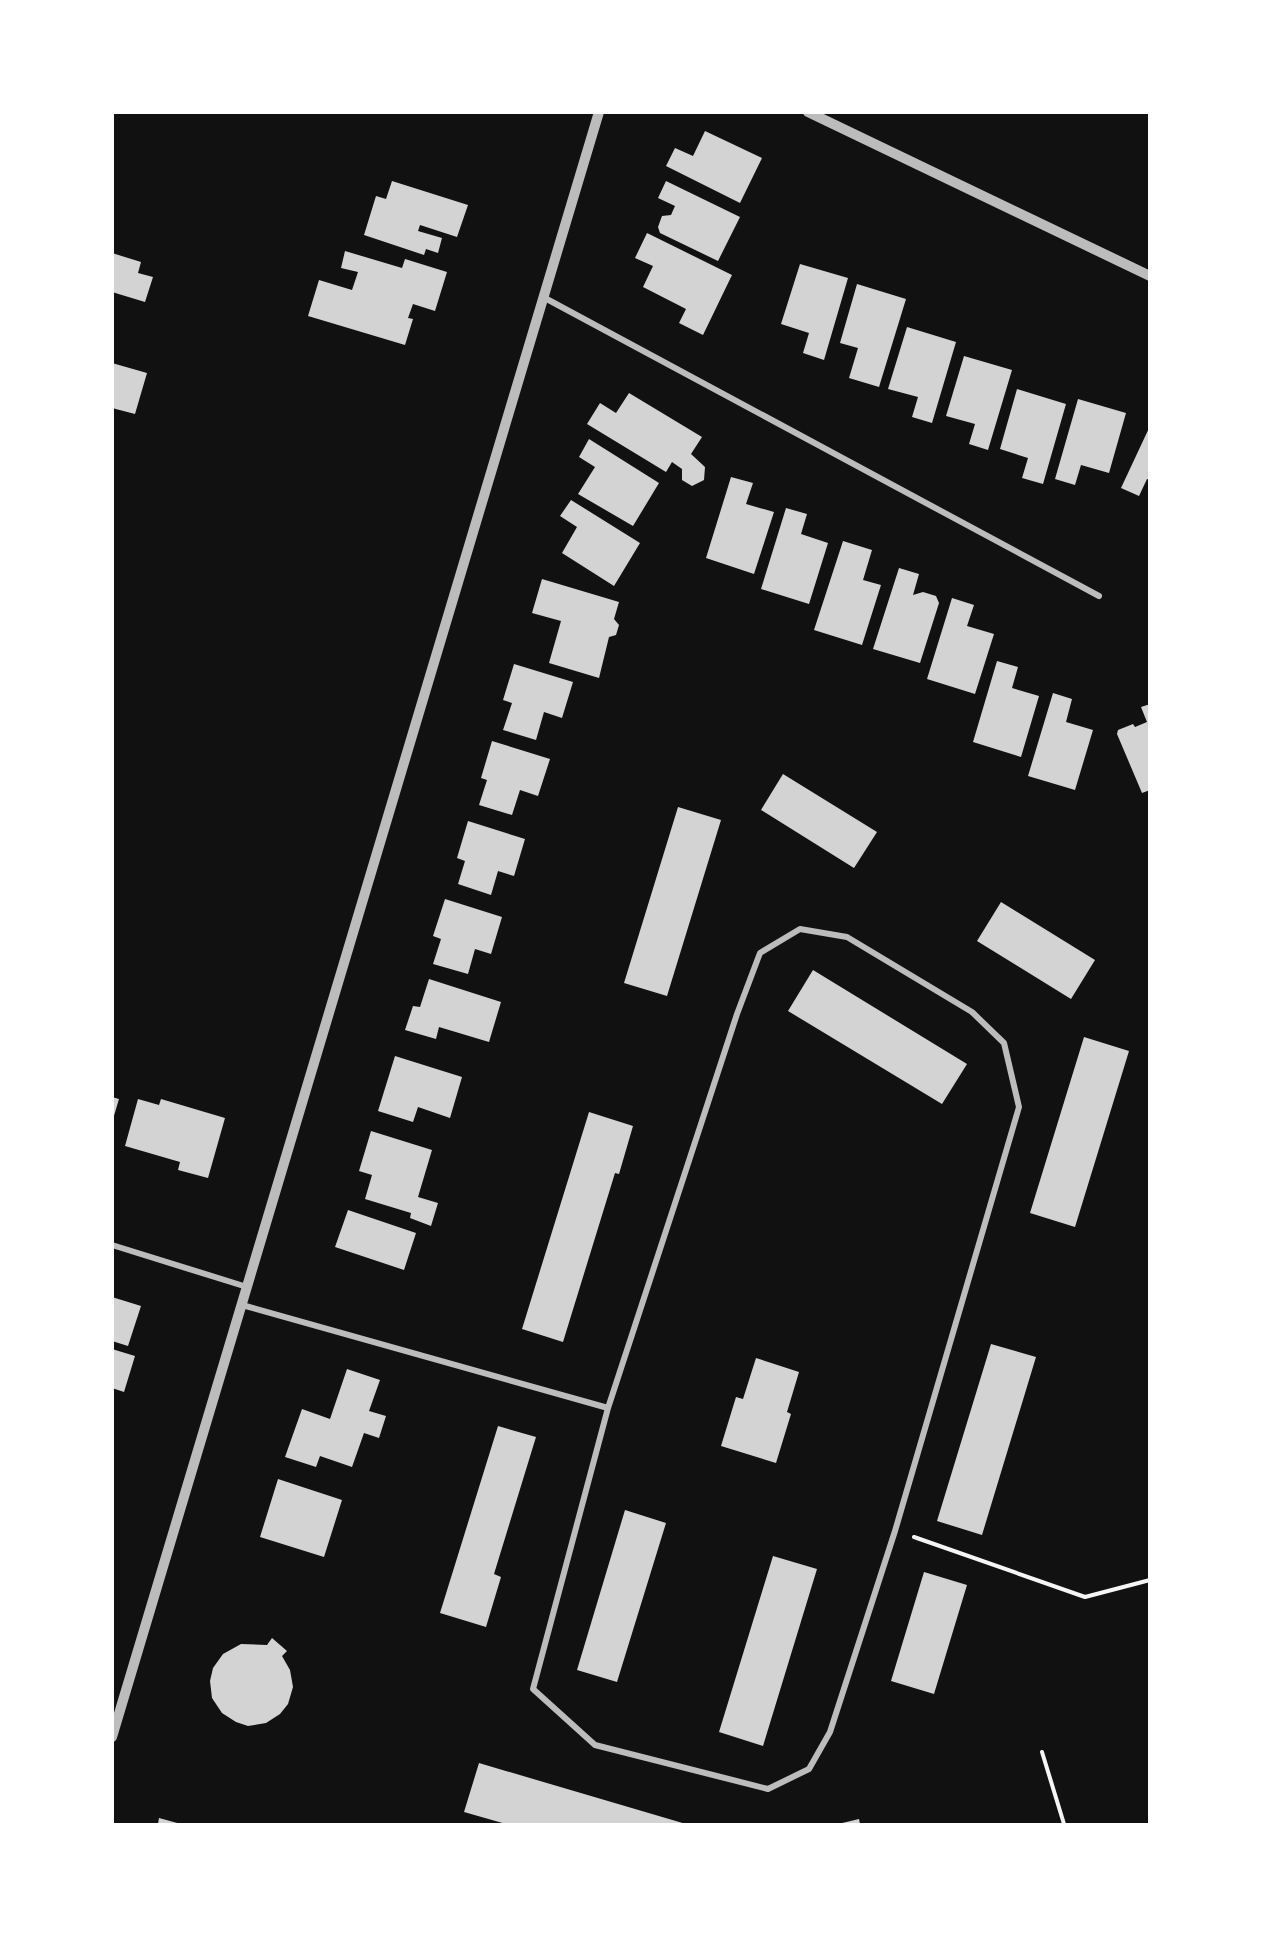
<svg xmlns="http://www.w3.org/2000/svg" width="1262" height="1937" font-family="Montserrat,sans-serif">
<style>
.building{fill:#d3d3d3}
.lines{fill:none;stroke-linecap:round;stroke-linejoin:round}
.path{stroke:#f5f5f5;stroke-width:4}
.minor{stroke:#bcbcbc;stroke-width:6}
.tertiary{stroke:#bcbcbc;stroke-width:10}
</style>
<rect width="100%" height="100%" fill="#111"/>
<!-- building -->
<path class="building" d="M705 131 762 158 740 203 666 166 675 148 693 156Z
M392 181 468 205 457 237 420 225 418 231 442 238 438 253 426 249 424 255 364 235 376 196 386 199Z
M666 181 740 217 718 261 660 233 658 227 662 216 671 215 675 206 658 198Z
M647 233 732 275 703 335 679 323 686 309 643 287 653 266 635 258Z
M345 251 402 268 405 259 447 272 435 311 413 304 408 318 413 319 405 345 308 316 319 280 352 290 358 272 341 268Z
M112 253 141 262 138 273 153 277 145 302 112 292Z
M800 264 848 278 824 360 803 353 809 333 781 324Z
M857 284 906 299 879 387 849 378 858 348 840 343Z
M907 327 956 342 932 423 912 417 918 397 888 389Z
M964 356 1012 370 988 450 969 444 975 424 946 416Z
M112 363 147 373 135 414 112 408Z
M1017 389 1066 404 1043 484 1022 478 1028 458 1000 449Z
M629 393 702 437 691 454 705 467 704 480 692 486 682 480V469L672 462 666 472 587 424 600 403 616 413Z
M1078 399 1126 413 1109 473 1081 465 1075 485 1055 479Z
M1150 426V480L1147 479 1139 496 1121 488Z
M589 439 659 483 633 526 578 494 595 467 579 457Z
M731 477 753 483 746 504 774 512 754 574 706 558Z
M571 500 640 543 614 586 562 553 577 527 560 516Z
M786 508 807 514 801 534 828 543 809 604 761 589Z
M843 541 872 550 863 580 881 585 862 645 814 630Z
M899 568 919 574 913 595 923 592 936 596 939 603 920 663 873 649Z
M542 579 619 602 614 619 619 625 616 635 609 637 599 678 549 663 561 621 532 613Z
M952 598 974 605 967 626 994 634 975 694 927 679Z
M997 661 1018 667 1012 688 1039 696 1021 757 973 742Z
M514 664 573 682 562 718 544 712 536 740 503 730 512 703 503 700Z
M1053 693 1072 699 1066 722 1093 730 1075 790 1028 776Z
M1150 704V790L1142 793 1117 734 1118 730 1133 724 1135 727 1147 722 1141 707Z
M492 741 550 759 538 796 520 790 512 815 479 805 487 780 481 778Z
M783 774 877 832 854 868 761 810Z
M678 807 721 820 667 996 624 983Z
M468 821 525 839 514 876 498 871 491 895 458 884 465 861 457 858Z
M445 899 502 917 491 954 475 949 468 974 433 964 441 939 433 936Z
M1001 902 1095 960 1071 999 977 941Z
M813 970 967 1064 942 1104 788 1011Z
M429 979 501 1002 489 1042 439 1027 436 1039 405 1030 413 1006 420 1007Z
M1084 1037 1129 1051 1075 1227 1030 1213Z
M395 1056 462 1077 450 1118 418 1107 413 1122 378 1111Z
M112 1097 119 1099 113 1119H112Z
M138 1099 159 1105 161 1099 225 1118 208 1178 178 1170 180 1162 125 1146Z
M589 1112 633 1126 619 1174 615 1173 563 1342 522 1329Z
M371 1131 432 1150 418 1197 438 1203 431 1226 410 1218 411 1213 365 1199 372 1175 359 1171Z
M348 1210 416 1233 404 1270 335 1247Z
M112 1297 141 1306 128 1346 112 1341Z
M991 1344 1036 1357 982 1535 937 1521Z
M112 1349 135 1356 124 1392 112 1388Z
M756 1358 799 1372 787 1412 791 1414 776 1463 721 1446 736 1397 743 1399Z
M347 1369 380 1380 369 1411 386 1416 379 1438 364 1433 352 1467 320 1456 316 1467 285 1457 302 1409 330 1419Z
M498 1426 536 1437 494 1574 501 1577 486 1627 440 1613Z
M278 1479 342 1500 324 1557 260 1537Z
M625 1510 666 1523 617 1682 577 1670Z
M773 1556 817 1569 763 1746 719 1732Z
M924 1572 967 1585 934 1694 891 1681Z
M272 1638 287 1651 282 1656 290 1670 293 1687 288 1704 280 1714 266 1723 248 1726 236 1722 222 1713 212 1698 210 1681 213 1668 223 1654 241 1644 267 1645Z
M479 1763 686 1824H506L464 1812Z
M159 1818 181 1824H158Z
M859 1819 860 1824H838Z"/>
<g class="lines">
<!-- path -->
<path class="path" d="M914 1537 1085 1597 1150 1580
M1042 1752 1064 1824"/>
<!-- minor -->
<path class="minor" d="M543 297 1099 596
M800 929 847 937 972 1012 1004 1043 1019 1107 895 1531 830 1732 809 1769 768 1789 595 1745 533 1689 608 1408 737 1014 760 953Z
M112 1245 247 1287
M242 1305 608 1408"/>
<!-- tertiary -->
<path class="tertiary" d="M808 112 1150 276
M112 1737 599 112"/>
</g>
<!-- border -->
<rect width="1262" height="1937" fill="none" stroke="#ffffff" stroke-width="228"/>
</svg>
